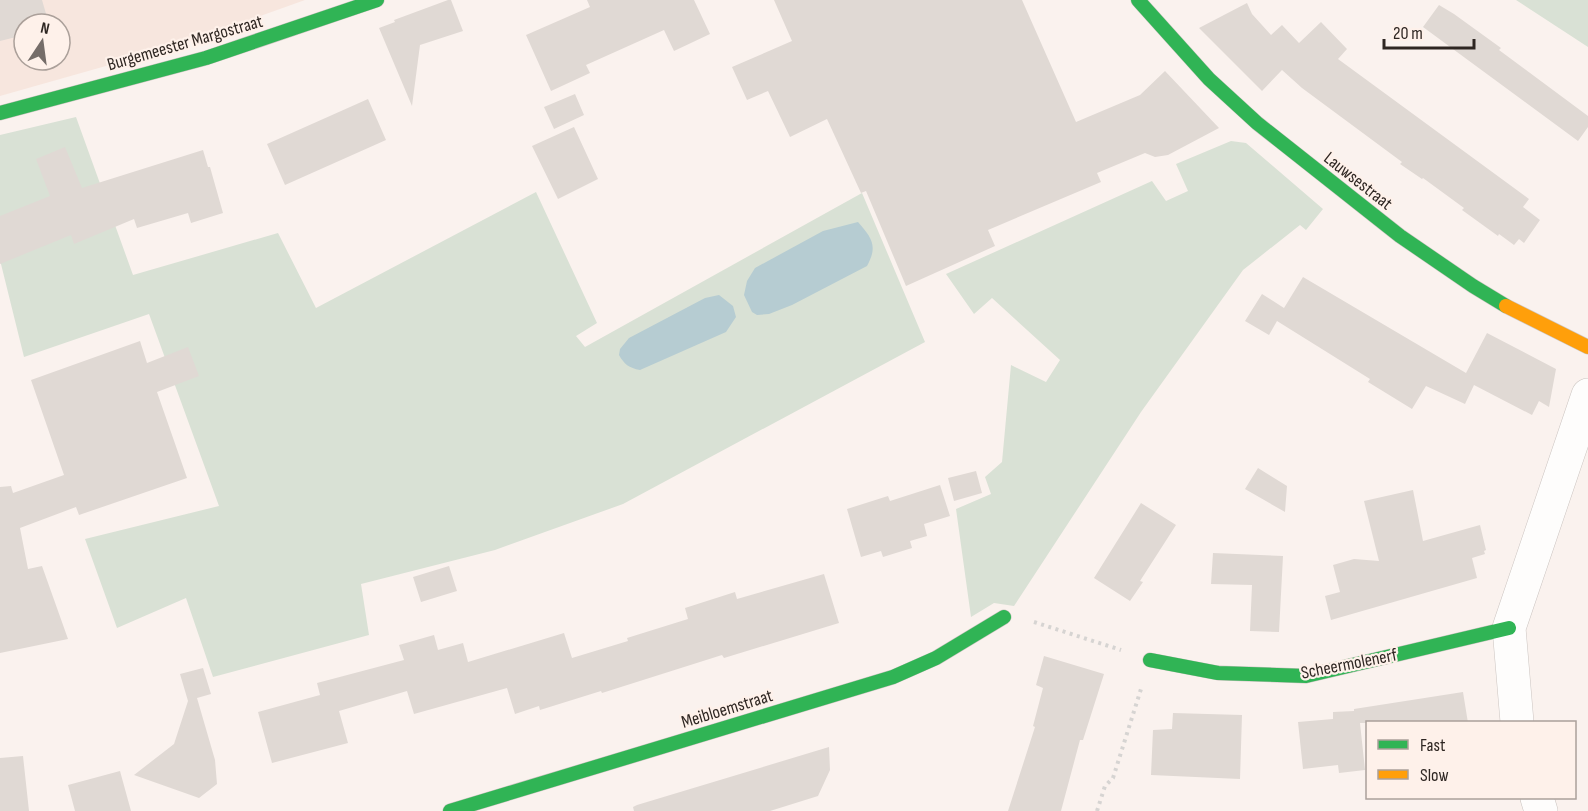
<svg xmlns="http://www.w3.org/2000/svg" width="1588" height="811" font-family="'Sofia Sans Condensed',sans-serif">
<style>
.built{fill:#f7e6de;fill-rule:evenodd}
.green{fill:#d9e1d5}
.water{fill:#b6ccd2}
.building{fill:#e0d9d4}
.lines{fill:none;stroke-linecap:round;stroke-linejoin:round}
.street-casing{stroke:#cbc4c0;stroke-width:34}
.fast-casing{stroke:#cbc4c0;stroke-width:15}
.slow-casing{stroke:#cbc4c0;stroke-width:15}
.path{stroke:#d6d4d2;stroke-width:4;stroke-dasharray:3 4.5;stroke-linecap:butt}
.street{stroke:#fefdfc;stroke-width:33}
.fast{stroke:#30b455;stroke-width:14}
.slow{stroke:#ff9f0a;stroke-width:14}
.labels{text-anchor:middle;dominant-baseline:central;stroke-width:4.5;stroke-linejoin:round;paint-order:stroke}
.street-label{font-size:18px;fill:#2e2622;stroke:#fef1ea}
</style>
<rect width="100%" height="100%" fill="#faf2ee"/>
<!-- built -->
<path class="built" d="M0 0H305L180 45 0 96ZM24 24H60V60H24Z"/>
<!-- green -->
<path class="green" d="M1516 0H1588V47Z
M76 117 133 275 278 233 316 308 536 192 597 323 576 336 585 347 862 193 925 342 623 504 495 550 361 584 369 635 213 677 186 598 117 628 85 539 219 506 149 314 24 357 0 260V135Z
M1231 141 1246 143 1323 209 1306 230 1300 225 1243 270 1141 412 1014 606 994 603 971 617 956 509 991 494 985 477 1002 462 1011 365 1046 382 1060 360 992 298 974 314 946 274 1152 181 1166 201 1188 191 1176 164Z"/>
<!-- water -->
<path class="water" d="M858 222C872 238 878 246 867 266L792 305 769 314 757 315 752 312 744 295 747 281 755 268 823 231Z
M719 295 733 306 736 317 726 332 640 370C629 368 624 364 619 355L620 349 629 338 705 298Z"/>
<!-- building -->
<path class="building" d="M0 0H42L49 24H24V35L0 41Z
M448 0H451L463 31 420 45 412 106 379 28 395 22 394 20Z
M587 0H694L710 34 674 51 664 30 586 65 590 73 551 91 526 35 590 7Z
M774 0H1022L1076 122 1140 95 1165 71 1219 128 1168 155 1155 157 1145 153 1097 173 1101 182 988 230 995 246 906 286 866 191 861 193 827 119 790 137 768 91 747 100 732 67 792 41Z
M1247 3 1252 14 1271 35 1282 25 1299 43 1321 22 1347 49 1338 59 1529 199 1523 207 1540 220 1524 243 1519 239 1514 245 1499 234 1498 236 1462 210 1464 208 1423 178 1422 179 1400 164 1402 162 1302 88 1282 70 1262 91 1199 28Z
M1439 5 1454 14 1501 48 1499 50 1588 116V127L1578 141 1423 27Z
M575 94 584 115 554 129 544 107Z
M368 99 386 140 285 185 267 144Z
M574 127 598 179 558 199 532 146Z
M65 147 82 188 203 150 208 167H210L223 213 191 223 188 213 137 228 134 219 74 244 71 235 0 264V216L50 196 36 159Z
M1303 277 1466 373 1487 333 1556 369 1549 407 1539 401 1532 415 1474 385 1465 404 1426 386 1412 409 1368 382 1370 379 1277 321 1269 335 1245 321 1262 294 1284 308Z
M140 341 147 363 188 347 199 376 157 392 187 478 79 515 76 507 20 528 28 569 42 566 68 639 0 653V487L11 486 13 493 64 475 31 380Z
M1258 468 1287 486 1285 512 1245 489Z
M976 471 982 493 954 501 948 478Z
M940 485 950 516 924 524 927 536 910 541 912 548 883 557 881 551 861 557 847 509 888 496 890 501Z
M1413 490 1423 541 1480 525 1486 550 1484 551 1485 554 1472 558 1477 578 1331 620 1325 596 1340 592 1333 565 1354 559 1379 561 1364 501Z
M1141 503 1176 525 1140 581 1143 582 1130 601 1094 578Z
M1213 553 1283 556 1279 632 1250 631 1252 585 1211 584Z
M449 566 457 591 421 602 413 577Z
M824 574 839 623 724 658 722 655 602 693 601 691 540 710 539 706 515 714 507 688 414 714 407 691 339 711 348 743 272 763 258 712 320 695 317 683 404 660 399 645 434 635 438 650 463 643 468 662 564 633 572 658 628 641 627 638 688 619 685 608 735 592 737 599Z
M1044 656 1104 674 1083 740H1080L1061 811H1008L1035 727 1033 726 1043 688 1036 685Z
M203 668 211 694 197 698 215 760 217 784 199 798 134 775 174 744 188 701 180 674Z
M1463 692 1468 723H1360L1365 770 1339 773 1338 765 1303 769 1298 722 1333 719V712L1354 711V709Z
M1173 713 1242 715 1240 779 1151 775 1153 730 1172 729Z
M829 747 830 770 818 796 770 811H634L633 807 637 805Z
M23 756 29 811H0V758Z
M120 771 131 811H75L68 785Z"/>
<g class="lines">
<defs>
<path id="street" d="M1517 722 1509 628 1588 395
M1537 798 1541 811"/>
<path id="fast" d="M1138 0 1209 79 1257 123 1400 236 1473 286 1506 306
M0 113 206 58 377 0
M1150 660 1218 673 1306 676 1509 628
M450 811 893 677 936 658 1004 617"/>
<path id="slow" d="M1506 306 1588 347"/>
</defs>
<!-- street casing -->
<use href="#street" class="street-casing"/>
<!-- fast casing -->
<use href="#fast" class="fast-casing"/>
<!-- slow casing -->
<use href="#slow" class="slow-casing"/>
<!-- path -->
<path class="path" d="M1034 622 1121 650
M1097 811 1105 786 1113 778 1141 689"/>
<!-- street -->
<use href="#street" class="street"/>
<!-- fast -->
<use href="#fast" class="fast"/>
<!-- slow -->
<use href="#slow" class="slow"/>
</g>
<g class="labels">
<!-- street labels -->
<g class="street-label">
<text transform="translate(185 43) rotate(-16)">Burgemeester Margostraat</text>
<text transform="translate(1358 181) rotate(38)">Lauwsestraat</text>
<text transform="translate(1349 664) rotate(-11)">Scheermolenerf</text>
<text transform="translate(727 709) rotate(-17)">Meibloemstraat</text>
</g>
</g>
<!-- legend -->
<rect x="1366" y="721" width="210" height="78" fill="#fef1ea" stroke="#aba09a" stroke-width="1.5"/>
<rect x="1378" y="740" width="30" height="9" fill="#30b455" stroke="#aba09a" stroke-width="1.5"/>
<text x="1420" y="751" font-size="18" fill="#2e2622">Fast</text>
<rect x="1378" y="770" width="30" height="9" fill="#ff9f0a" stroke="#aba09a" stroke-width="1.5"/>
<text x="1420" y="781" font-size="18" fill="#2e2622">Slow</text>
<!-- north arrow -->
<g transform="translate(42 42) rotate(13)"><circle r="28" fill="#fef1ea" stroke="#aba09a" stroke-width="1.5"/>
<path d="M0-4.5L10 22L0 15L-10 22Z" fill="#756d69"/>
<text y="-9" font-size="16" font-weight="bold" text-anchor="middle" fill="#2e2622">N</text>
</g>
<!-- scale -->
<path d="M1384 39v9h90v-9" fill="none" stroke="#2e2622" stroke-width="3"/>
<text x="1393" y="39" font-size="18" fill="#2e2622" stroke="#fef1ea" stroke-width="4.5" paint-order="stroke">20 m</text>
</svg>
